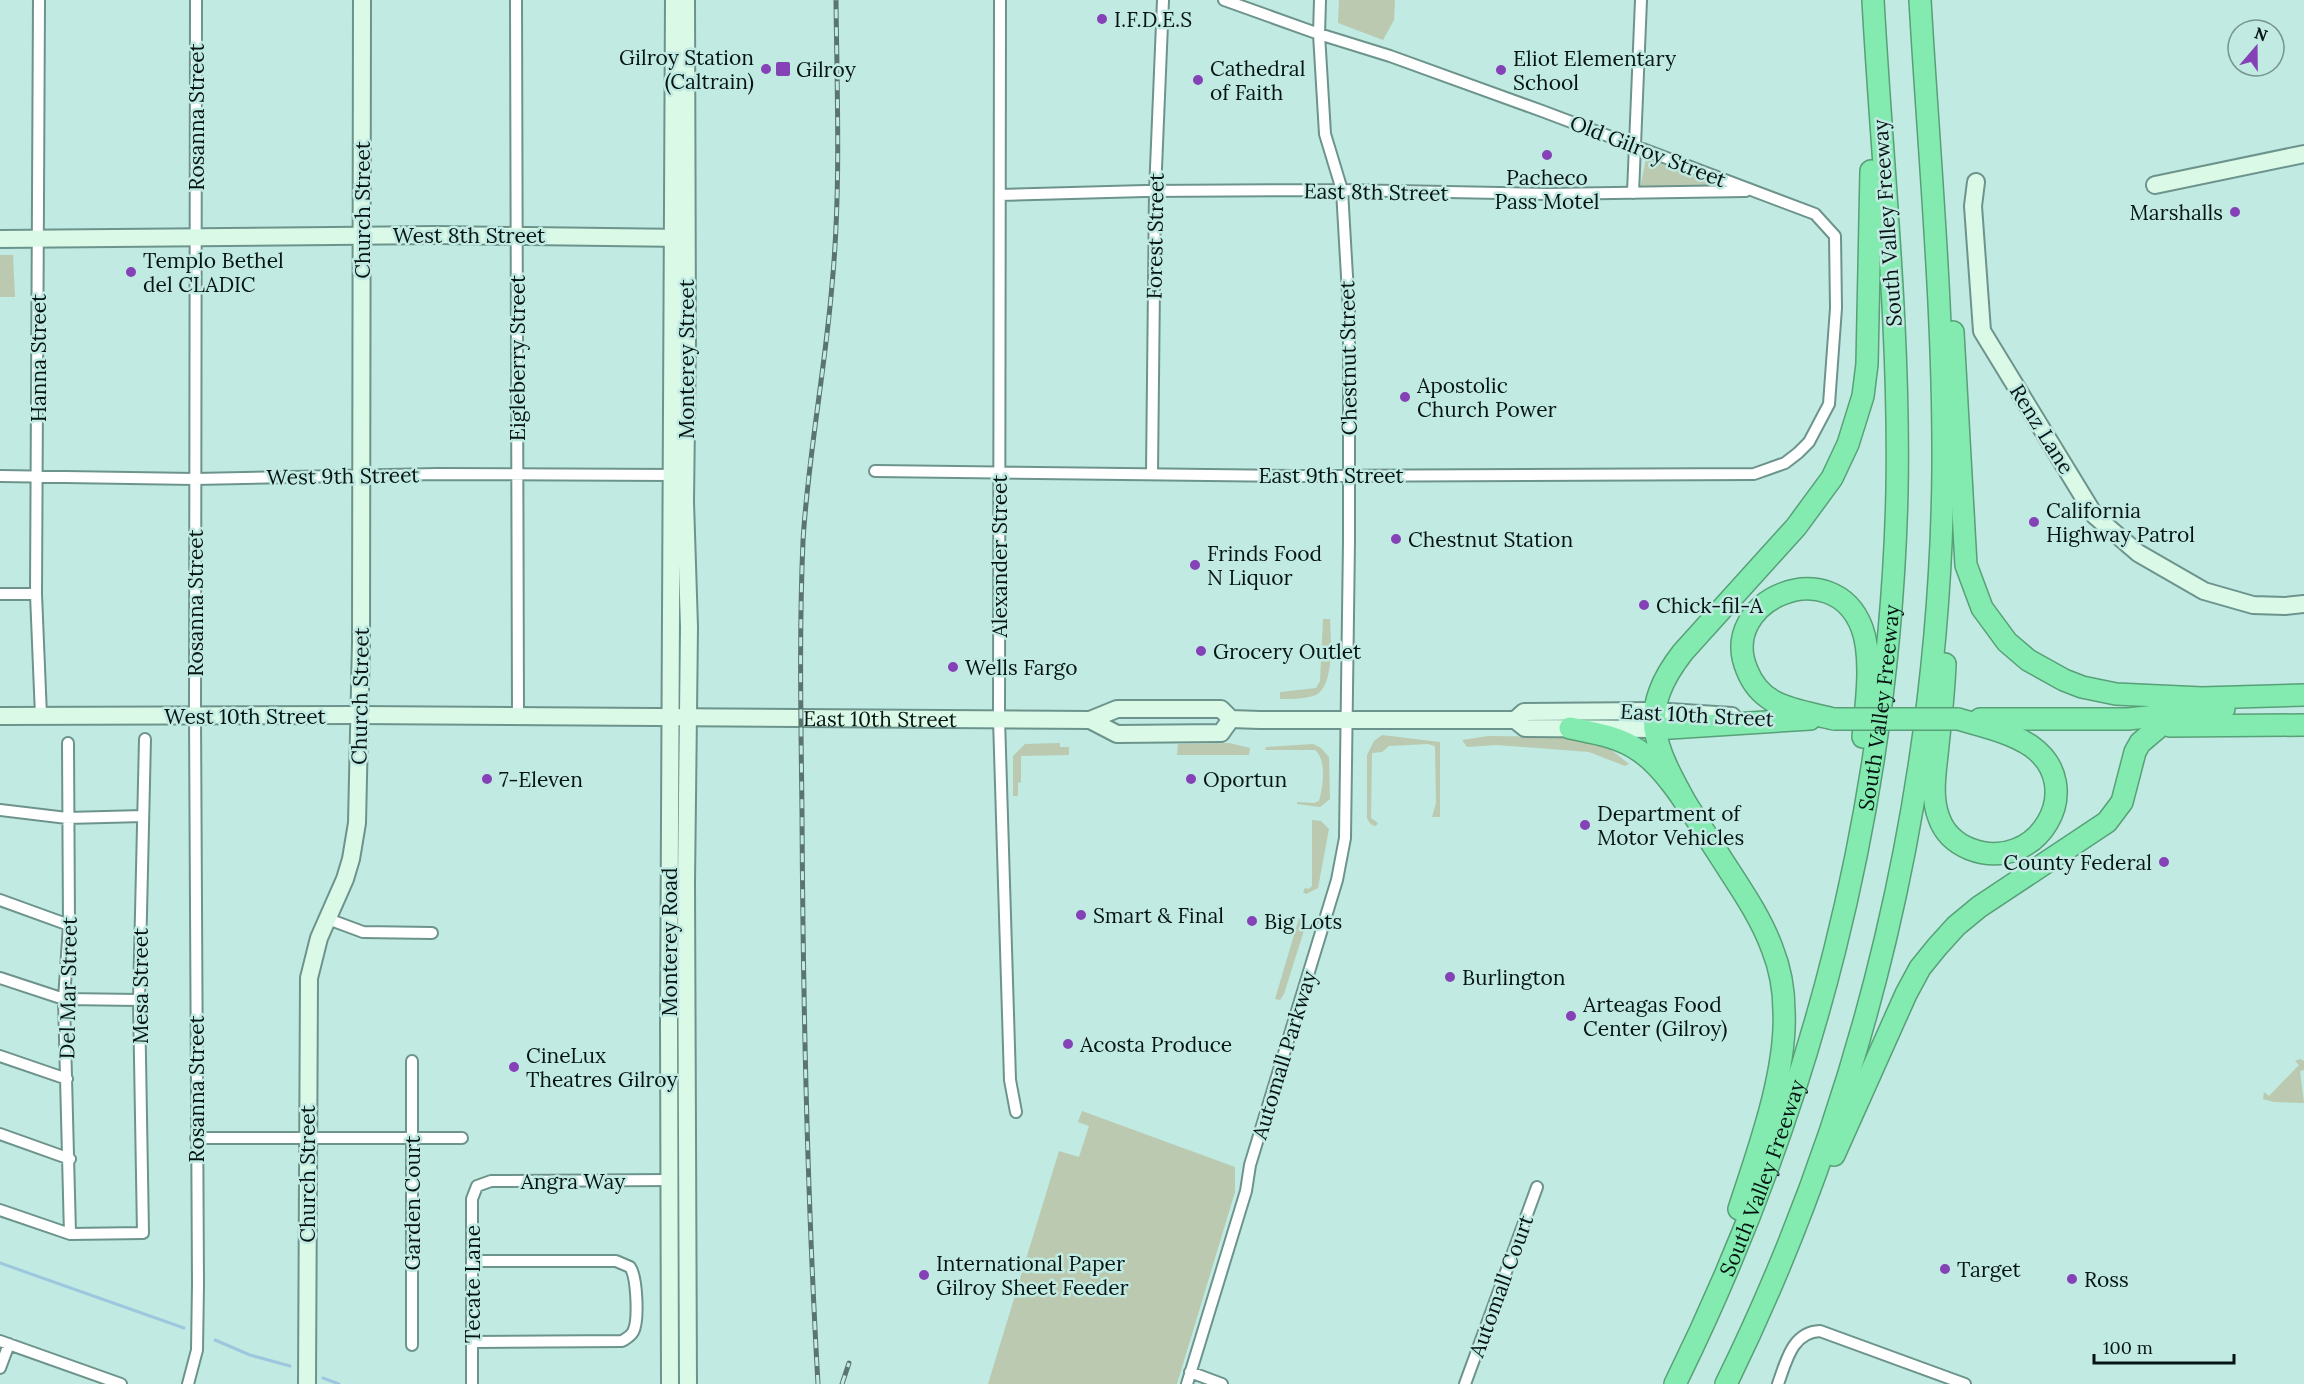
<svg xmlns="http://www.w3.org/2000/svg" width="2304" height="1384" font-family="Lora,serif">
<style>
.green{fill:#bac9af}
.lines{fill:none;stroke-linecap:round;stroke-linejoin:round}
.stream{stroke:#9cc7df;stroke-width:3}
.street-casing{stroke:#6d948c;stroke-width:14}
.secondary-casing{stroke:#6d948c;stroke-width:20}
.highway-casing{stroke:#57a078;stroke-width:24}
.street{stroke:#fff;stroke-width:10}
.secondary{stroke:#daf9e7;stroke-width:16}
.highway{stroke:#83ebaf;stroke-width:21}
.rail-casing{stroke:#5a7570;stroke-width:5}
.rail{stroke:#c1eae2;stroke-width:3;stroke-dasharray:9;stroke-linecap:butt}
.highway-bridge-casing{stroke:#57a078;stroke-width:24;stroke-linecap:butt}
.highway-bridge{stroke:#83ebaf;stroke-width:21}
.poi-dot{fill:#8442b6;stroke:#c1eae2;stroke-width:2}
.labels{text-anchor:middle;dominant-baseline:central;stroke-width:5;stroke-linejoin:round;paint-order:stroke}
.poi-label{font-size:21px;fill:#061513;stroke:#c1eae2;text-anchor:start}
.street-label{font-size:21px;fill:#061513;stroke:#c1eae2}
</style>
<rect width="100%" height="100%" fill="#c1eae2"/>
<!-- green -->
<path class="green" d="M1339 0H1395L1394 20 1383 40 1338 23Z
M1646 159 1732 187 1640 188Z
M0 255H13L15 297H0Z
M1323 619H1330C1331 638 1335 690 1313 696 1303 699 1290 699 1280 699V692L1316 688 1320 681Z
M1382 735 1440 742V817H1432L1436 803 1435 746 1428 744 1389 746 1382 752 1372 753 1371 818 1378 823 1376 826C1371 826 1369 822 1367 818V755L1374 741Z
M1488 736 1574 737 1604 744 1629 764 1625 766 1589 752 1496 745 1467 747 1462 740Z
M1060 743V747H1069V755L1021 756V782L1018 783V796H1013V756L1025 744Z
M1229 743 1250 748 1249 755H1177L1178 744Z
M1313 744 1321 748 1329 757 1330 799 1320 807 1297 804V802L1314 803 1319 801C1323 787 1327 760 1315 750H1265L1266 747Z
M1312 820 1321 821 1329 829 1318 888 1306 894 1303 892 1305 888 1309 889 1312 886Z
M1299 918 1307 921 1284 994 1280 1000 1275 999Z
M2300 1059 2304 1061V1070L2300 1071 2304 1103 2274 1102 2263 1099 2264 1092 2269 1096 2299 1065 2295 1061Z
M676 1083H679L683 1384H675Z
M1082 1111 1235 1167V1192L1177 1384H988L1059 1151 1079 1157 1089 1126 1078 1122Z"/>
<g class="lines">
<!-- stream -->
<path class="stream" d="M0 1263 184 1328
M215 1340 250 1355 290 1366
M323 1378 339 1384"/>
<defs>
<path id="street" d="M39 0 36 594 41 716
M516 0 518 716
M1000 0 999 719 1010 1080 1016 1112
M1633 193 1641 0
M1000 195 1145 191 1342 190 1548 194 1746 191
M875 471 1292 476 1754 474 1785 463 1798 453 1809 442 1829 404 1836 308 1835 236 1815 214 1542 111 1390 56 1319 34 1224 0
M1152 473 1155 192 1163 0
M0 476 195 479 437 474 676 475
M0 594H36
M68 743 69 925 64 999 70 1234
M0 810 67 818 143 816
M0 900 69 925
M328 919 363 932 432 933
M0 978 64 999 139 1000
M0 1056 67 1079
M0 1134 70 1159
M196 1138H462
M0 1210 70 1234 143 1233 139 1000 145 739
M472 1261H616L630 1267C637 1277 639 1321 633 1332 630 1337 627 1338 622 1341L472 1342
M0 1341 121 1384
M412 1345V1061
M0 1368 9 1344
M1190 1372 1222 1384
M188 1384 197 1350 198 1284 195 716 196 0
M472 1384V1199L477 1186 491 1181 669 1180
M1187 1384 1246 1191 1250 1165 1337 880 1345 838 1349 541V311L1342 190 1325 134 1319 34 1320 0
M1465 1384 1537 1187
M1778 1384C1786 1362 1792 1332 1820 1331L1965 1384"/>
<g id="secondary">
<path d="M686 0 687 339 685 502 689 627 686 883 688 1384"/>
<path d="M1976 182 1973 206 1982 331 2095 516 2138 553 2204 591 2253 605 2285 606 2304 604"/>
<path d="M2155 185 2304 154"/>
<path d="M0 239 437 235 685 238"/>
<path id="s1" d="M0 716 358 715 1090 720 1117 709H1221L1231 719 1260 720H1515L1524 712 1653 711 1732 716"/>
<path d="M1090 720 1117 734 1221 733 1231 719"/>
<path d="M1515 720 1525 728 1655 729"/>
<path d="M307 1384 309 978 319 938 345 879 351 859 357 823 361 643 362 0"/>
<path d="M670 1384 669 1024 674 0"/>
</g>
<g id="highway">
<path d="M1953 332 1966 565 1982 608 2007 642 2028 660 2064 680 2082 687 2116 694 2202 698 2304 695"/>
<path d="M1945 664C1944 691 1941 718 1938 745 1936 769 1930 795 1939 818 1944 832 1955 843 1970 849 2037 875 2089 787 2031 746 2010 732 1982 726 1958 719"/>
<path d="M1834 719C1815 714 1791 711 1773 701 1761 694 1752 683 1747 670 1717 600 1833 551 1862 628 1873 658 1866 706 1863 737"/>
<path d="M1980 719H2128L2224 709"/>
<path d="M2170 726 2304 725"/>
<path d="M1570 728C1594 733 1617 736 1638 750 1669 770 1696 820 1716 850 1736 882 1759 913 1772 948 1780 968 1784 990 1784 1011 1787 1072 1758 1151 1739 1209"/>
<path d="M1655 729 1810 719"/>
<path d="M1687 805C1653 744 1637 711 1683 652L1796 527 1832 478 1848 444 1863 396 1867 364 1871 171"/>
<path d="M1834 1155 1906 994 1920 968 1937 947 1956 926 1979 907 2107 822 2122 802 2135 752 2140 743 2160 726"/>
<path id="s2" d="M1675 1384C1812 1106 1890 802 1897 491 1900 327 1882 164 1873 0"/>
<path d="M1726 1384C1865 1101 1940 784 1943 470 1944 313 1929 156 1920 0"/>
</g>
</defs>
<!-- street casing -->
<use href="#street" class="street-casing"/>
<!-- secondary casing -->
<use href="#secondary" class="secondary-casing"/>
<!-- highway casing -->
<use href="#highway" class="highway-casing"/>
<!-- street -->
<use href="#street" class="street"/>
<!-- secondary -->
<use href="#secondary" class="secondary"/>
<!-- highway -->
<use href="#highway" class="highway"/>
<defs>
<path id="rail" d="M818 1384C807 1194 803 1003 802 813 801 723 799 632 803 541 808 456 825 371 832 285 841 191 837 95 836 0
M842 1384 849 1363"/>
</defs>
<!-- rail casing -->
<use href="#rail" class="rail-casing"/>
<!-- rail -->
<use href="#rail" class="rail"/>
<defs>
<path id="highway-bridge" d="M1834 719H1958"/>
</defs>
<!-- highway-bridge casing -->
<use href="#highway-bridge" class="highway-bridge-casing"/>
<!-- highway-bridge -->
<use href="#highway-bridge" class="highway-bridge"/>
</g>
<!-- markers -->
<g class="poi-dot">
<circle cx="1102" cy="19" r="6"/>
<circle cx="766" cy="69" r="6"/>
<rect x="775" y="61" width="16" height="16" rx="3"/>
<circle cx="1501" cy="70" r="6"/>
<circle cx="1198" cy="80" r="6"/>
<circle cx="1547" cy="155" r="6"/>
<circle cx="2235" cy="212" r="6"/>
<circle cx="131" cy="272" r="6"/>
<circle cx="1405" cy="397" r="6"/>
<circle cx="2034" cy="522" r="6"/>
<circle cx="1396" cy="539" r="6"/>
<circle cx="1195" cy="565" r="6"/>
<circle cx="1644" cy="605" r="6"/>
<circle cx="1201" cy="651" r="6"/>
<circle cx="953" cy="667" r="6"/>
<circle cx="487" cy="779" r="6"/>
<circle cx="1191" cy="779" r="6"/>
<circle cx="1585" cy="825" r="6"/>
<circle cx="2164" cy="862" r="6"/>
<circle cx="1081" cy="915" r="6"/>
<circle cx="1252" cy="921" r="6"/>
<circle cx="1450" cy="977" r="6"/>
<circle cx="1571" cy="1016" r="6"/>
<circle cx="1068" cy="1044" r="6"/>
<circle cx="514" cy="1067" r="6"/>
<circle cx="1945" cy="1269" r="6"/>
<circle cx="924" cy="1275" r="6"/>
<circle cx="2072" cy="1279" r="6"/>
</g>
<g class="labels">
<!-- poi labels -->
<g class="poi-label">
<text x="1114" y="19">I.F.D.E.S</text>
<text x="754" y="57" text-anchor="end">Gilroy Station<tspan x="754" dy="24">(Caltrain)</tspan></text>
<text x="1513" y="58">Eliot Elementary<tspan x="1513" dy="24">School</tspan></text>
<text x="1210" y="68">Cathedral<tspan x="1210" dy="24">of Faith</tspan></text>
<text x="796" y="69">Gilroy</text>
<text x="1547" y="177" text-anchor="middle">Pacheco<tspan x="1547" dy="24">Pass Motel</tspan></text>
<text x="2223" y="212" text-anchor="end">Marshalls</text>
<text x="143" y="260">Templo Bethel<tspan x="143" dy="24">del CLADIC</tspan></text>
<text x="1417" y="385">Apostolic<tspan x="1417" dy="24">Church Power</tspan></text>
<text x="2046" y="510">California<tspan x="2046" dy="24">Highway Patrol</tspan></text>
<text x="1408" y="539">Chestnut Station</text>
<text x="1207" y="553">Frinds Food<tspan x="1207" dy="24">N Liquor</tspan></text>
<text x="1656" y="605">Chick-fil-A</text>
<text x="1213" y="651">Grocery Outlet</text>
<text x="965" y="667">Wells Fargo</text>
<text x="499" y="779">7-Eleven</text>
<text x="1203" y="779">Oportun</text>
<text x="1597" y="813">Department of<tspan x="1597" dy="24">Motor Vehicles</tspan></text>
<text x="2152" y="862" text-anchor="end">County Federal</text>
<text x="1093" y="915">Smart &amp; Final</text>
<text x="1264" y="921">Big Lots</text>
<text x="1462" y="977">Burlington</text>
<text x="1583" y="1004">Arteagas Food<tspan x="1583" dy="24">Center (Gilroy)</tspan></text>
<text x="1080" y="1044">Acosta Produce</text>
<text x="526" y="1055">CineLux<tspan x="526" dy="24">Theatres Gilroy</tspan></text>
<text x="936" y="1263">International Paper<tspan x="936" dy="24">Gilroy Sheet Feeder</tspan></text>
<text x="1957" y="1269">Target</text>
<text x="2084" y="1279">Ross</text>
</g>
<!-- street labels -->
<g class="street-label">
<text transform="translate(196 117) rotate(-90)">Rosanna Street</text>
<text transform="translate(1648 151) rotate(21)">Old Gilroy Street</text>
<text transform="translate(1376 192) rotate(1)">East 8th Street</text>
<text transform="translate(362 210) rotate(-90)">Church Street</text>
<text transform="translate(1887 223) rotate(-94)">South Valley Freeway</text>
<text x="469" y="235">West 8th Street</text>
<text transform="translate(1155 236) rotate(-89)">Forest Street</text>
<text transform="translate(38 358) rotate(-90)">Hanna Street</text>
<text transform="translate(517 358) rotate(-90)">Eigleberry Street</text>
<text transform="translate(1348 358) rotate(-91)">Chestnut Street</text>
<text transform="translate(686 359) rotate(-90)">Monterey Street</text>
<text transform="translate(2042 429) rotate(58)">Renz Lane</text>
<text x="1331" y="475">East 9th Street</text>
<text transform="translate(343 476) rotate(-1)">West 9th Street</text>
<text transform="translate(999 556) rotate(-90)">Alexander Street</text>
<text transform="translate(195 603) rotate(-90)">Rosanna Street</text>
<text transform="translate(360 696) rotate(-89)">Church Street</text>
<text stroke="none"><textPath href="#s2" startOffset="710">South Valley Freeway</textPath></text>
<text transform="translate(1697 715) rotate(3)">East 10th Street</text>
<text x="245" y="716">West 10th Street</text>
<text stroke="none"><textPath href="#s1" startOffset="880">East 10th Street</textPath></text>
<text transform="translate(669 942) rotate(-90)">Monterey Road</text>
<text transform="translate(140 986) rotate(-90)">Mesa Street</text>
<text transform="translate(68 988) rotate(-89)">Del Mar Street</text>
<text transform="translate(1284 1055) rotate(-73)">Automall Parkway</text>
<text transform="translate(196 1089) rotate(-90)">Rosanna Street</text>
<text transform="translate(307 1174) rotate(-90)">Church Street</text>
<text stroke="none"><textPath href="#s2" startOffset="224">South Valley Freeway</textPath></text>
<text x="573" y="1181">Angra Way</text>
<text transform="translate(412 1203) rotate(-90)">Garden Court</text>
<text transform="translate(472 1284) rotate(-90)">Tecate Lane</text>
<text transform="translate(1501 1286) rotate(-70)">Automall Court</text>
</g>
</g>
<!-- north arrow -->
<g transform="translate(2256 48) rotate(20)"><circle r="28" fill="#c1eae2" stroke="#76958f" stroke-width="1.5"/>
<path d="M0-4.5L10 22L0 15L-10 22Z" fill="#8442b6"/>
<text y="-9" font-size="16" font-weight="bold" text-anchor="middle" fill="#061513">N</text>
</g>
<!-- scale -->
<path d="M2094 1354v9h140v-9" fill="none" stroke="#061513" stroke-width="3"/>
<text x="2103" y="1354" font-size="18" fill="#061513" stroke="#c1eae2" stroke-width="4.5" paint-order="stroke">100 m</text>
</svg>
